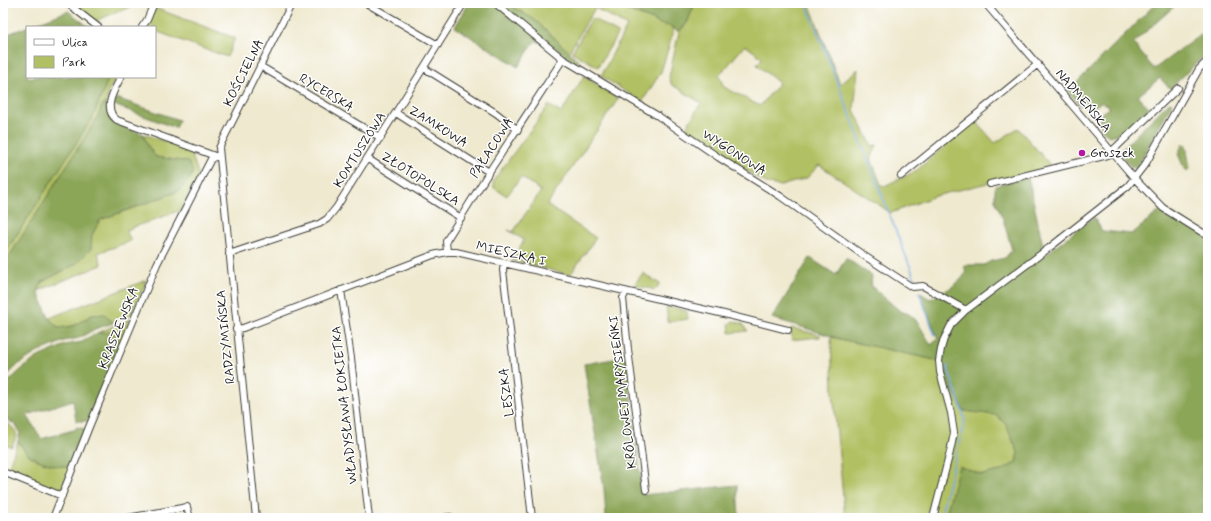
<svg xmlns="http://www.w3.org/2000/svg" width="1211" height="521" font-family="Mynerve,sans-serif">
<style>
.green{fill:#b1c062;stroke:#666e3f;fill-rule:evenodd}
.forest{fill:#8ca658;stroke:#54613a}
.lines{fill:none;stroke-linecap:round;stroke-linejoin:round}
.stream{stroke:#78aae4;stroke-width:1.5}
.minor-casing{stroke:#3c3b37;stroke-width:8}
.minor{stroke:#fff;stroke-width:6}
.poi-dot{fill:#b5179e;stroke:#fff;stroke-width:1.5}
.labels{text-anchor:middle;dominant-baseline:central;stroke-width:3;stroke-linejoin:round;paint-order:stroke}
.street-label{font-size:13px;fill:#1c1c1c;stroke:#fff}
.poi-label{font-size:13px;fill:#1c1c1c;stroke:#fff;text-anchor:start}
</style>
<rect width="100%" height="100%" fill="#fff"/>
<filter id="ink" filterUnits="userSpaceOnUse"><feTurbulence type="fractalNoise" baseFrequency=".025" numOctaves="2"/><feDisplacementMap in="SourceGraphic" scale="8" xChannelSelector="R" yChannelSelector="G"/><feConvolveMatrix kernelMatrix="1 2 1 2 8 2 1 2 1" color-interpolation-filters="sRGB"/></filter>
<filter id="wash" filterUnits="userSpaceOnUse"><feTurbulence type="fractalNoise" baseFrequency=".012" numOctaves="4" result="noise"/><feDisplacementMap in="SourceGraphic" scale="16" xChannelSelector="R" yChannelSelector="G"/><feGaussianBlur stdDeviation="0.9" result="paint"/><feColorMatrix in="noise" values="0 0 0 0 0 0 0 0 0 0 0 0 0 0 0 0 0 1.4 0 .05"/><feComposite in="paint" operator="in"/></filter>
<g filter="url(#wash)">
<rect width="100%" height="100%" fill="#efe9cf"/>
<!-- green -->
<path class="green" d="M87 3H141L97 20 104 27H102L78 7Z
M509 3H608L653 20C660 25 668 24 674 29L661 72 642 102 601 76 627 26 595 8 569 52 535 20 511 6Z
M695 3H809L840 84 858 69 854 110 872 146 877 145 871 159 882 187 916 171 975 120 995 143 1018 128 1052 167 935 196 891 213 819 165 807 178 781 186 768 184 729 160 685 129 701 103 671 84 669 77 679 32 687 23ZM745 45 762 58 757 65 779 83 760 106 724 87 719 76Z
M155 8 235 38 227 57 155 31V27H146L150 21Z
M592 18 618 33 598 67 572 52Z
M584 76 618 99 547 205 596 238 570 275 512 260 524 240 508 230 513 232 541 191 521 177 507 196 494 188 493 181 549 105 561 113Z
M109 77H116L108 92 106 104H103L96 120 3 266V256L93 117Z
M143 134 190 150 198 173V177L181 210 126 230 131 241 98 253 102 265 38 291 42 282 76 264 100 220 179 191 188 162 156 157 148 146Z
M643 273 660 284 655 290 634 285Z
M147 280 132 313 129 316 112 322 105 314 92 315 73 326 59 328 49 318Z
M666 306 687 311 688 319 668 322Z
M130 319 120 343C114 331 109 332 97 333Z
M733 321 743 324 748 331 730 333 729 324Z
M791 328 820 335V337L792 340Z
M831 337 935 360 943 365 950 385 964 411 997 415 1006 425 1018 452 1016 463 1000 471 982 475 959 467 945 518H845L833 393Z
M7 423C19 433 18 433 12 447L3 444V432Z
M18 441C21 445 24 451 28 454 37 462 60 468 71 466L62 488 54 490 7 471Z"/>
<!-- forest -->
<path class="forest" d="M469 3H509L511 6 535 20 579 61 575 63 554 47 535 41 518 67 455 27Z
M608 3H695L687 23 679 32 670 26 659 24 653 20Z
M1156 3H1178L1133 43 1154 69 1208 29V53C1194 64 1183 77 1170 89L1160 78 1138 96 1149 108 1122 133 1109 136 1103 131 1099 120 1103 112 1110 107 1101 102 1093 108 1080 105 1068 91Z
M68 11 89 27H27V77H109L93 117 3 256V36Z
M116 98 179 120 176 128 114 105Z
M1169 102 1172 103 1137 167 1134 168C1129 166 1121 157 1120 151Z
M103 104H106C106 125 127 128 143 134L148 146 156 157 188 162 193 171 190 179 179 191 100 220 92 235 91 249 76 264 42 282 38 292 49 318 58 328 73 326 92 315 105 314 113 323 95 329 79 338 64 341 36 353 19 364 3 380V266L96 120Z
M1184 144 1186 145 1190 168 1187 171 1184 168 1178 154 1182 145Z
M1028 177 1045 255 1094 217 1102 231 1132 234 1163 208 1208 236V518H945L959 466 982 475 1000 471 1016 463 1018 452 1006 425 997 415 964 411 950 385 943 365 935 360 844 340 772 318 810 258 836 275 846 258 872 276 871 286 900 311 909 314 917 321 931 345 938 339 919 292 930 299C939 295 960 284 965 274 966 271 965 268 964 265H984L991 261 1005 258 1012 250 1003 219 995 200V186Z
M111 332 117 337 120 343 88 421H76L73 400 27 415 41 439 77 429 76 427 85 429 71 466C59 468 37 462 28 454 24 451 21 445 18 441L20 432 16 425 3 417V385L8 382 23 368 38 357 65 345 82 342 97 333Z
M626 357 643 495 737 485 739 518H606L604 489 584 364Z"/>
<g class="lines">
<!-- stream -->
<path class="stream" d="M806 3 915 279
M919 292 935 335
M940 518 965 419 947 366"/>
</g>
</g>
<g filter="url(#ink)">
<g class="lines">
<defs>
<path id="minor" d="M67 3 98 27
M366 3 438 45
M495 3 563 59 658 116 718 157 780 196 863 255 912 287 923 286 966 310
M985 3 1135 179 1163 208 1208 236
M1206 3 1208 6
M142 27 147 20 154 3
M260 66 381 138
M424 68 496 113 518 130
M121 77C114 90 102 109 117 120L215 156
M396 113 489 172
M368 159 461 218
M901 176 1038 64
M990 184 1108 155 1178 88
M447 252 446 241 489 172 563 59
M229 254 319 224 327 219 336 208 464 3
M504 264 503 270 532 518
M341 290 351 358 369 518
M626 292 623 298 628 349 646 490
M236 329 243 328 433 255 447 252H456L724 314 788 330
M3 472 62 496
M53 518 89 427 157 264 211 159 219 155
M128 518 187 507 190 518
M256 518 219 148 292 3
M443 518 450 517
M933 518 950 452 954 433 951 413 940 372 939 361 941 349 944 339 951 325 966 310 1049 248 1128 186 1146 163 1199 69 1208 60"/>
</defs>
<!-- minor casing -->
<use href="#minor" class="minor-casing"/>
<!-- minor -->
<use href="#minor" class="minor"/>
</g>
</g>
<!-- markers -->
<circle class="poi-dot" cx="1082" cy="153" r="4"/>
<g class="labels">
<!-- street labels -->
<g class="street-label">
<text transform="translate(244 73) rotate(-63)">KOŚCIELNA</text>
<text transform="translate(326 93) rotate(31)">RYCERSKA</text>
<text transform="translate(1083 101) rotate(50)">NADMEŃSKA</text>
<text transform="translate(438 127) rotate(32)">ZAMKOWA</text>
<text transform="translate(492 148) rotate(-57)">PAŁACOWA</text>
<text transform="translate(360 150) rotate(-58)">KONTUSZOWA</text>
<text transform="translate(734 153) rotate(33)">WYGONOWA</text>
<text transform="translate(420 179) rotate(32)">ZŁOTOPOLSKA</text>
<text transform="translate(511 254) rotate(13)">MIESZKA I</text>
<text transform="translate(119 328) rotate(-68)">KRASZEWSKA</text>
<text transform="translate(226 337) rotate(-96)">RADZYMIŃSKA</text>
<text transform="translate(507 392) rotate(-97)">LESZKA</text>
<text transform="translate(623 392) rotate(-97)">KRÓLOWEJ MARYSIEŃKI</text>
<text transform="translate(345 405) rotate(-96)">WŁADYSŁAWA ŁOKIETKA</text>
</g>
<!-- poi labels -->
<g class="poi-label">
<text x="1090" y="153">Groszek</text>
</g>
</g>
<!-- margin -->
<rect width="1211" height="521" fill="none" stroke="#fff" stroke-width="16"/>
<!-- legend -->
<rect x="26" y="26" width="130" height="52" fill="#ffffff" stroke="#a4a4a4"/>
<rect x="34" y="39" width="20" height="6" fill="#ffffff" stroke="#a4a4a4"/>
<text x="62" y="46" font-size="12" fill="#1c1c1c">Ulica</text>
<rect x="34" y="56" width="20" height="12" fill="#b1c062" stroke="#a4a4a4"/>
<text x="62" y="66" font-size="12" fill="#1c1c1c">Park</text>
</svg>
